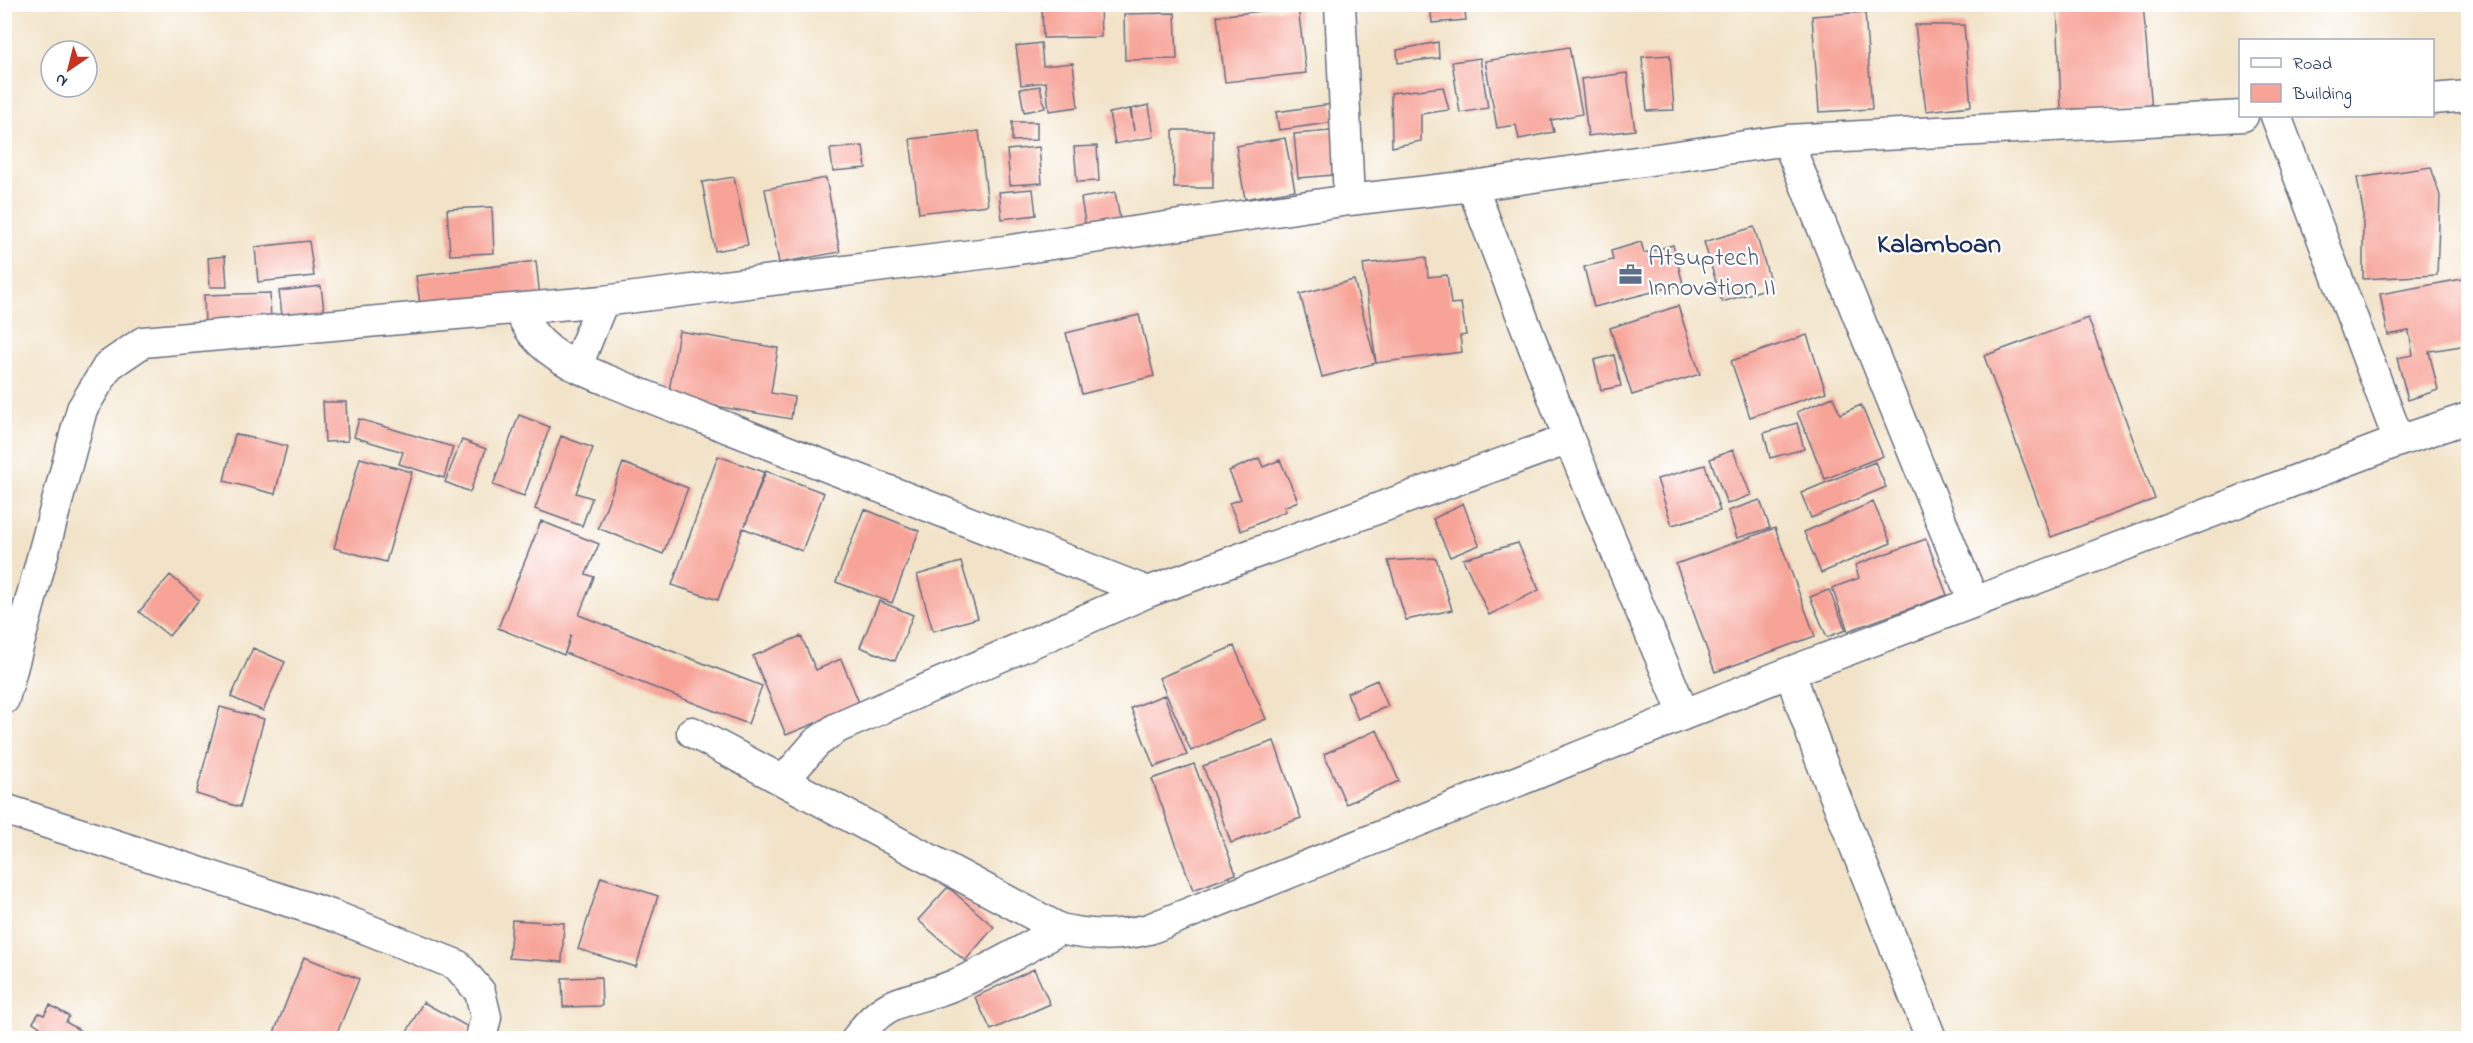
<svg xmlns="http://www.w3.org/2000/svg" width="2473" height="1043" font-family="'Indie Flower',sans-serif">
<style>
.building{fill:#f7a397}
.lines{fill:none;stroke-linecap:round;stroke-linejoin:round}
.street-casing{stroke:#666e83;stroke-width:33}
.street{stroke:#fff;stroke-width:30}
.labels{text-anchor:middle;dominant-baseline:central;stroke-width:4.5;stroke-linejoin:round;paint-order:stroke}
.service-label{font-size:26px;fill:#4e5e75;stroke:#fff;text-anchor:start}
.neighbourhood-label{font-size:27px;font-weight:bold;fill:#1b2f5e;stroke:#fff}
</style>
<rect width="100%" height="100%" fill="#fff"/>
<filter id="ink" filterUnits="userSpaceOnUse"><feTurbulence type="fractalNoise" baseFrequency=".0167" numOctaves="2"/><feDisplacementMap in="SourceGraphic" scale="12" xChannelSelector="R" yChannelSelector="G"/><feConvolveMatrix kernelMatrix="1 2 1 2 8 2 1 2 1" color-interpolation-filters="sRGB"/></filter>
<filter id="wash" filterUnits="userSpaceOnUse"><feTurbulence type="fractalNoise" baseFrequency=".008" numOctaves="4" result="noise"/><feDisplacementMap in="SourceGraphic" scale="24" xChannelSelector="R" yChannelSelector="G"/><feGaussianBlur stdDeviation="1.35" result="paint"/><feColorMatrix in="noise" values="0 0 0 0 0 0 0 0 0 0 0 0 0 0 0 0 0 1.4 0 .05"/><feComposite in="paint" operator="in"/></filter>
<g filter="url(#wash)">
<rect width="100%" height="100%" fill="#f2e3c8"/>
<g id="blocks">
<!-- building -->
<path class="building" d="M1042 4H1100L1101 37 1043 38Z
M1430 4H1464L1466 20 1432 23Z
M2057 4H2143L2152 110 2061 109Z
M1298 7 1306 73 1225 82 1217 16Z
M1865 12 1872 109 1819 112 1812 16Z
M1175 13 1177 59 1125 60 1124 14Z
M1915 25H1964L1971 106 1926 111Z
M1438 42 1439 58 1398 63 1397 50Z
M1041 43 1043 66 1073 63 1078 107 1049 111 1046 82 1021 85 1016 46Z
M1569 47 1582 114 1551 120 1554 132 1519 139 1516 125 1497 128 1485 61Z
M1670 55 1674 110 1647 111 1642 57Z
M1480 58 1488 108 1460 113 1452 62Z
M1627 73 1635 130 1588 136 1581 79Z
M1040 86 1045 108 1024 112 1020 89Z
M1443 87 1449 110 1421 114V141L1392 147 1391 93Z
M1332 104 1335 122 1279 130 1276 112Z
M1149 105 1154 137 1115 144 1109 113 1130 109 1134 131 1131 109Z
M1012 122H1037V140L1012 141Z
M1173 130H1213V188H1174Z
M1341 130 1345 174 1298 178 1294 134Z
M979 131 988 205 919 213 910 139Z
M1285 138 1295 190 1245 199 1236 146Z
M863 146 866 168 833 171 830 149Z
M1097 146 1099 181 1077 182 1074 147Z
M1039 147 1042 183 1010 185 1007 150Z
M2431 167 2440 196 2437 275 2363 279V211L2357 178Z
M734 177 748 245 715 251 702 182Z
M826 178 840 252 779 263 765 189Z
M1033 189 1036 215 1002 219 999 192Z
M1115 192 1122 229 1087 235 1081 198Z
M492 207 494 253 450 255 447 209Z
M1754 227 1772 287 1722 302 1704 242Z
M309 241 314 276 258 282 255 247Z
M1641 242 1644 253 1673 245 1683 284 1594 307 1584 267 1613 260 1611 251Z
M225 256 227 287H210L208 258Z
M1426 257 1428 277 1447 275 1451 304 1461 303 1466 335 1460 336 1462 352 1376 363 1363 264Z
M536 261 540 297 421 311 416 276Z
M2468 278V345L2429 351 2438 390 2408 400 2397 358 2413 355 2409 331 2388 335 2380 294Z
M1354 280 1376 363 1322 377 1300 294Z
M321 286 325 318 283 323 279 291Z
M270 293 271 324 205 326 204 295Z
M1678 306 1700 374 1632 395 1610 328Z
M1139 315 1154 376 1082 394 1066 333Z
M2088 318 2155 499 2051 537 1984 356Z
M679 331 778 348 771 393 794 397 791 419 668 398Z
M1807 335 1826 392 1750 417 1731 361Z
M1614 355 1621 386 1601 390 1594 360Z
M1833 397 1840 414 1861 405 1883 456 1825 479 1797 412Z
M323 402H346L348 441 325 442Z
M519 415 550 427 524 496 493 485Z
M359 419 453 447 444 478 399 464 403 452 354 437Z
M1797 423 1804 449 1770 458 1764 433Z
M235 434 287 446 275 494 224 481Z
M561 436 593 448 576 493 592 498 582 526 535 509Z
M462 440 486 449 470 492 445 482Z
M1733 450 1751 495 1727 504 1710 459Z
M718 456 764 472 745 526 766 471 824 493 802 551 743 528 718 600 672 585Z
M360 458 412 472 386 562 334 548Z
M1259 458 1263 467 1280 460 1298 501 1284 507 1286 511 1241 531 1229 503 1241 499 1229 471Z
M1875 462 1886 487 1811 518 1801 493Z
M623 463 688 488 663 554 598 528Z
M1705 465 1720 511 1672 525 1657 479Z
M1760 500 1770 528 1737 538 1728 511Z
M1873 502 1891 543 1821 573 1804 532Z
M1463 503 1479 545 1450 557 1433 519Z
M864 509 919 531 892 603 836 582Z
M541 521 599 544 586 574 594 577 579 615 762 686 748 724 565 653 571 635 564 655 498 628Z
M1775 528 1815 636 1715 672 1676 564Z
M1926 539 1947 595 1848 631 1832 588 1859 578 1855 565Z
M1518 543 1539 590 1489 615 1463 559Z
M1436 558 1452 610 1406 620 1388 561Z
M961 562 978 618 933 631 917 575Z
M170 575 199 600 169 636 139 612Z
M1829 590 1846 630 1827 637 1810 597Z
M879 601 913 615 895 661 860 647Z
M801 636 816 670 841 659 860 705 786 735 753 656Z
M1234 646 1266 719 1191 751 1159 678Z
M253 648 285 662 263 711 231 697Z
M1377 680 1388 706 1358 719 1347 693Z
M1164 695 1187 755 1154 767 1131 708Z
M220 707 264 719 240 807 196 794Z
M1377 730 1399 781 1346 804 1324 754Z
M1274 741 1301 818 1231 843 1203 766Z
M1194 764 1236 874 1193 890 1152 779Z
M601 877 658 896 636 967 578 949Z
M948 887 994 927 965 961 918 920Z
M512 920 564 923 562 962 509 958Z
M304 957 359 979 335 1038H272Z
M1034 969 1050 1004 991 1030 975 997Z
M601 977 602 1006 563 1007 562 978Z
M423 1002 470 1028 464 1038H404Z
M50 1005 69 1016 66 1022 84 1033 81 1038H39L41 1036 37 1033 40 1027 33 1022 39 1013 44 1015Z"/>
</g>
</g>
<g filter="url(#ink)">
<use href="#blocks" fill-opacity="0" stroke="#666e83" stroke-width="1.5"/>
<g class="lines">
<defs>
<path id="street" d="M1340 4 1349 200
M2432 99 2468 96
M2276 116 2399 441
M1787 140 1973 600
M1472 186 1569 439 1684 714
M519 311C524 319 528 328 534 335 558 365 603 377 636 392L1148 592
M577 366 603 301
M1790 672 1820 758 1931 1038
M4 699 82 409 108 366 143 342 603 301 1005 251 1349 200 1472 186 1787 140 2243 116
M692 732 1060 929C1092 936 1117 937 1149 929L1790 672 2399 441 2468 418
M784 780 816 743 837 728 1148 592 1569 439
M4 809 334 916 457 965 480 992 486 1017 481 1038
M857 1038C887 994 912 1003 954 985 991 969 1025 949 1060 929"/>
</defs>
<!-- street casing -->
<use href="#street" class="street-casing"/>
<!-- street -->
<use href="#street" class="street"/>
</g>
</g>
<!-- icons -->
<defs>
<symbol id="office-bare" viewBox="-9 -9 18 18"><path d="M-6-3h4V-5.5h4V-3h4V5H-6ZM-1-4.5V-3h2v-1.5ZM-6 0V1H6V0Z" fill="#5c6f8a" stroke="#fff" stroke-width="2.5" paint-order="stroke"/></symbol>
</defs>
<g fill-rule="evenodd">
<use href="#office-bare" x="1614" y="258" width="33" height="33"/>
</g>
<g class="labels">
<!-- service labels -->
<g class="service-label">
<text x="1648" y="259">Atsuptech<tspan x="1648" dy="30">Innovation II</tspan></text>
</g>
<!-- neighbourhood labels -->
<g class="neighbourhood-label">
<text x="1939" y="245">Kalamboan</text>
</g>
</g>
<!-- margin -->
<rect width="2473" height="1043" fill="none" stroke="#fff" stroke-width="24"/>
<!-- legend -->
<rect x="2239" y="39" width="195" height="78" fill="#ffffff" stroke="#a4acbf" stroke-width="1.5"/>
<rect x="2251" y="58" width="30" height="9" fill="#ffffff" stroke="#a4acbf" stroke-width="1.5"/>
<text x="2293" y="69" font-size="18" fill="#1b2f5e">Road</text>
<rect x="2251" y="84" width="30" height="18" fill="#f7a397" stroke="#a4acbf" stroke-width="1.5"/>
<text x="2293" y="99" font-size="18" fill="#1b2f5e">Building</text>
<!-- north arrow -->
<g transform="translate(69 69) rotate(215)"><circle r="28" fill="#ffffff" stroke="#a4acbf" stroke-width="1.5"/>
<path d="M0-4.5L10 22L0 15L-10 22Z" fill="#c8321e"/>
<text y="-9" font-size="16" font-weight="bold" text-anchor="middle" fill="#1b2f5e">N</text>
</g>
</svg>
